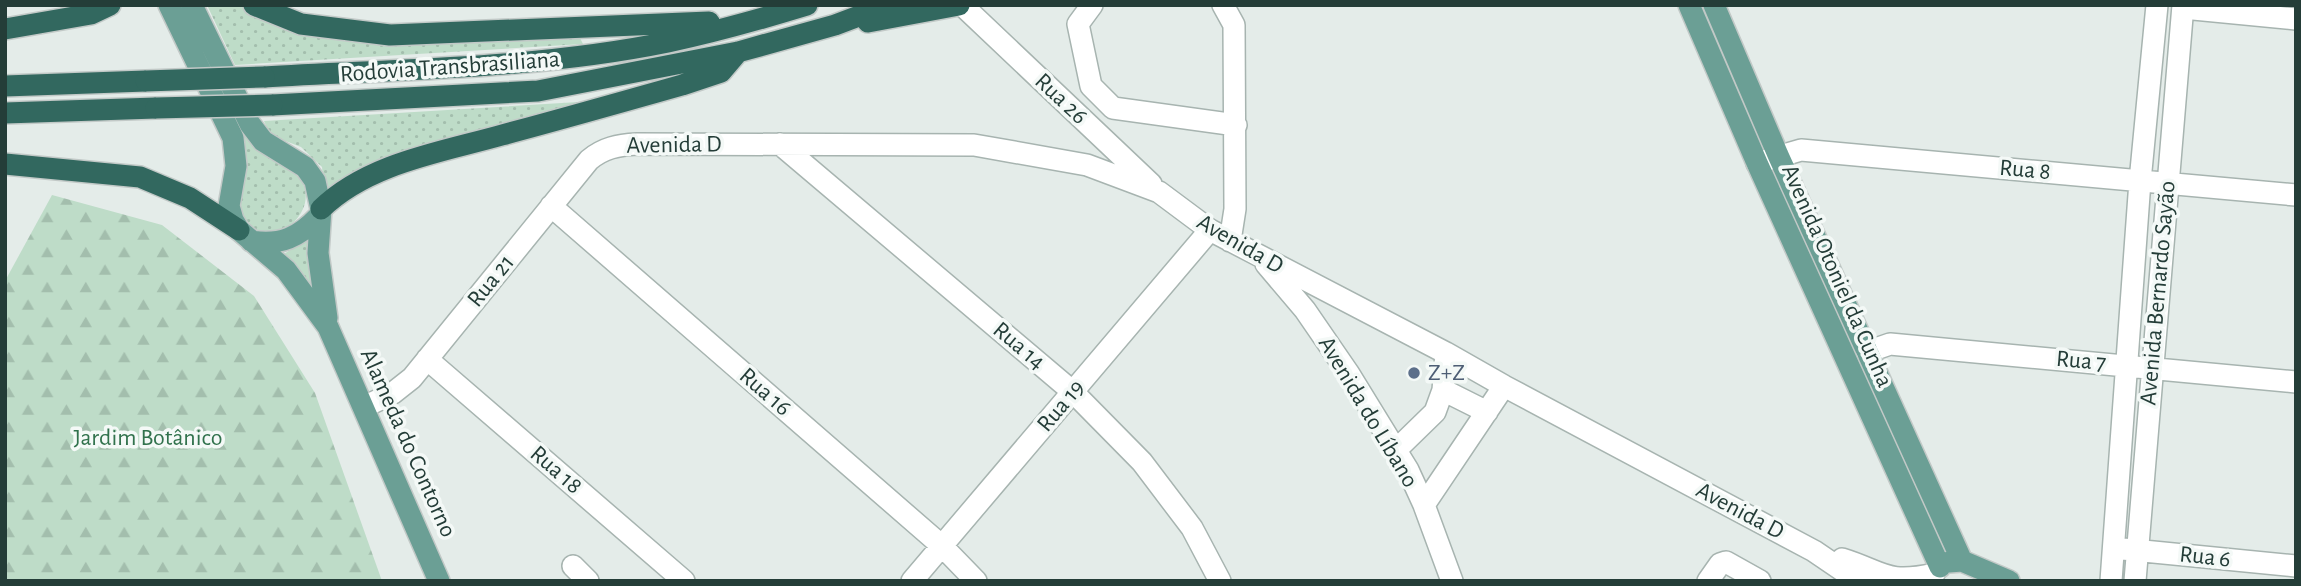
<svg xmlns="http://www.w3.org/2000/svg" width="2301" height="586" font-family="'Alegreya Sans',sans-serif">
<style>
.green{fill:url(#green-dots)}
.forest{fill:url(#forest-firs)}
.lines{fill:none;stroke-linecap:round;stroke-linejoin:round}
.minor-casing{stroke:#a7b4b0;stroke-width:24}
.major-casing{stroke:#c2c9c7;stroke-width:24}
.highway-casing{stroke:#c2c9c7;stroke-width:24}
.minor{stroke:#fff;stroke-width:21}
.major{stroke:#6b9f95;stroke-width:21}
.highway{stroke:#32685f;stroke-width:21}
.highway-bridge-casing{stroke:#c2c9c7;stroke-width:24;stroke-linecap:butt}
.highway-bridge{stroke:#32685f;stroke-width:21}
.service-dot{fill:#5c6f8a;stroke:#f4f9f7;stroke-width:2.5}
.labels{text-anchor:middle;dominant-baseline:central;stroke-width:7;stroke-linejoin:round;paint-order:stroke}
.street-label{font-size:24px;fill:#243d38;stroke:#f4f9f7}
.service-label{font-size:24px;fill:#4e5e75;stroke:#f4f9f7;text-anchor:start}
.park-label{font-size:24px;fill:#31724d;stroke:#f4f9f7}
</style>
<defs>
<pattern id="green-dots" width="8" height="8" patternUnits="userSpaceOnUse" patternTransform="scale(1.75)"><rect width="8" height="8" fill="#bedcc8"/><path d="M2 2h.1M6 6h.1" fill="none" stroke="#a3bead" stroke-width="1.8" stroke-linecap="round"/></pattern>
<pattern id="forest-firs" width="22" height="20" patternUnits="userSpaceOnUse" patternTransform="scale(1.75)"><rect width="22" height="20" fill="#bedcc8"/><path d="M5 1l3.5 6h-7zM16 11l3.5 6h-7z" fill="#a3bead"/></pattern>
</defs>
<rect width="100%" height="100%" fill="#e4ece9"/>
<!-- green -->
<path class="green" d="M181 5H185L255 145C267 157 296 171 302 182 320 214 269 257 237 216V125Z
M207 5H242L278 23 343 40 579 36 583 44 235 65Z
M595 101 325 195 322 167 301 147 270 135 264 121Z
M307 239 314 291 284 254Z"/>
<!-- forest -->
<path class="forest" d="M52 195 162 225 254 296 315 393 382 581H5V281Z"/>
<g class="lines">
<defs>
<path id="minor" d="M962 5 1151 184
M1092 5 1078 24 1091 86 1113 108 1236 125
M1223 5 1234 25 1235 209 1230 241
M2183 8 2296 19
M780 144 1073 392 1142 462 1192 528 1220 581
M1757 163 1801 150 2296 195
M551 206 942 546 976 581
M1266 264 1305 310 1349 374 1408 470 1424 505 1452 581
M1867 352 1890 344 2296 382
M427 359 684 581
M1443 390 1487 412
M364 407 393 393 412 378 589 160C603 148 618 145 637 144L974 145 1087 165 1159 192 1210 230 1446 353 1504 386 1814 551 1858 581
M1396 450 1435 412 1443 390 1446 353
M1424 505 1504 386
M2123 549 2296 566
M1842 559C1884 572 1886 585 1934 574
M573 566 588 581
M912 581 1210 230
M1708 581 1720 564 1726 562 1760 581
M2111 581 2140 181 2157 5
M2135 581 2183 5"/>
<path id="major" d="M169 5 233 138 236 166 229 206 233 220 239 230 286 270 328 327 439 581
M192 5 250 124 263 141 305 167 315 181 321 209 318 253 327 318
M1689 5 1757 163 1940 567
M1714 5 1778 155 1962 561
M251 241C281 246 299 237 319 216
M1949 562 1962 561 2009 581"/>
<path id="highway" d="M254 5 301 24 390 35 709 22
M868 22 959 5
M5 29 91 14 110 5
M264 77C398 69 536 69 668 42 715 32 761 19 807 5
M5 86 146 81
M272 105 538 91 738 52 835 25 888 5
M5 113 156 108
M5 164 140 177 190 198 239 230
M321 209C368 163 442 152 502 135 562 119 622 102 682 85L721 72 738 52"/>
</defs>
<!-- minor casing -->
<use href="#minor" class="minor-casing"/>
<!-- major casing -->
<use href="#major" class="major-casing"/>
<!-- highway casing -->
<use href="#highway" class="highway-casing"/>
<!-- minor -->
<use href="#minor" class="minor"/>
<!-- major -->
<use href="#major" class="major"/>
<!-- highway -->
<use href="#highway" class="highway"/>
<defs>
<path id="highway-bridge" d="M146 81 264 77
M156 108 272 105"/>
</defs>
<!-- highway-bridge casing -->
<use href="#highway-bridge" class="highway-bridge-casing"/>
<!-- highway-bridge -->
<use href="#highway-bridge" class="highway-bridge"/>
</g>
<!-- markers -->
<circle class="service-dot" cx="1414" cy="373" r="7"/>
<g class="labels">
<!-- street labels -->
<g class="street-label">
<text transform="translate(450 67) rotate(-4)">Rodovia Transbrasiliana</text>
<text transform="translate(1061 99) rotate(43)">Rua 26</text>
<text transform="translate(674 145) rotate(-1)">Avenida D</text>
<text transform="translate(2025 170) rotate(5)">Rua 8</text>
<text transform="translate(1240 244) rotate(30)">Avenida D</text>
<text transform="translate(1837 276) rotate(66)">Avenida Otoniel da Cunha</text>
<text transform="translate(491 281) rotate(-51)">Rua 21</text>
<text transform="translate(2158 293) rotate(-85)">Avenida Bernardo Sayão</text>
<text transform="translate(1019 346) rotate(40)">Rua 14</text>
<text transform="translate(2081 361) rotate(5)">Rua 7</text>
<text transform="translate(765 392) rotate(41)">Rua 16</text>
<text transform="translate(1061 406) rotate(-50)">Rua 19</text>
<text transform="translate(1368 412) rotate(59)">Avenida do Líbano</text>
<text transform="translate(408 443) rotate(66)">Alameda do Contorno</text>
<text transform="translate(556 470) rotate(41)">Rua 18</text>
<text transform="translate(1740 511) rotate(28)">Avenida D</text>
<text transform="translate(2205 557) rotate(6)">Rua 6</text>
</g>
<!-- service labels -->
<g class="service-label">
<text x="1428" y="373">Z+Z</text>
</g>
<!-- park labels -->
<g class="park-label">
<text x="148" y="438">Jardim Botânico</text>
</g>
</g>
<!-- border -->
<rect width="2301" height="586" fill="none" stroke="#243d38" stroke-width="14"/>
</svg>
